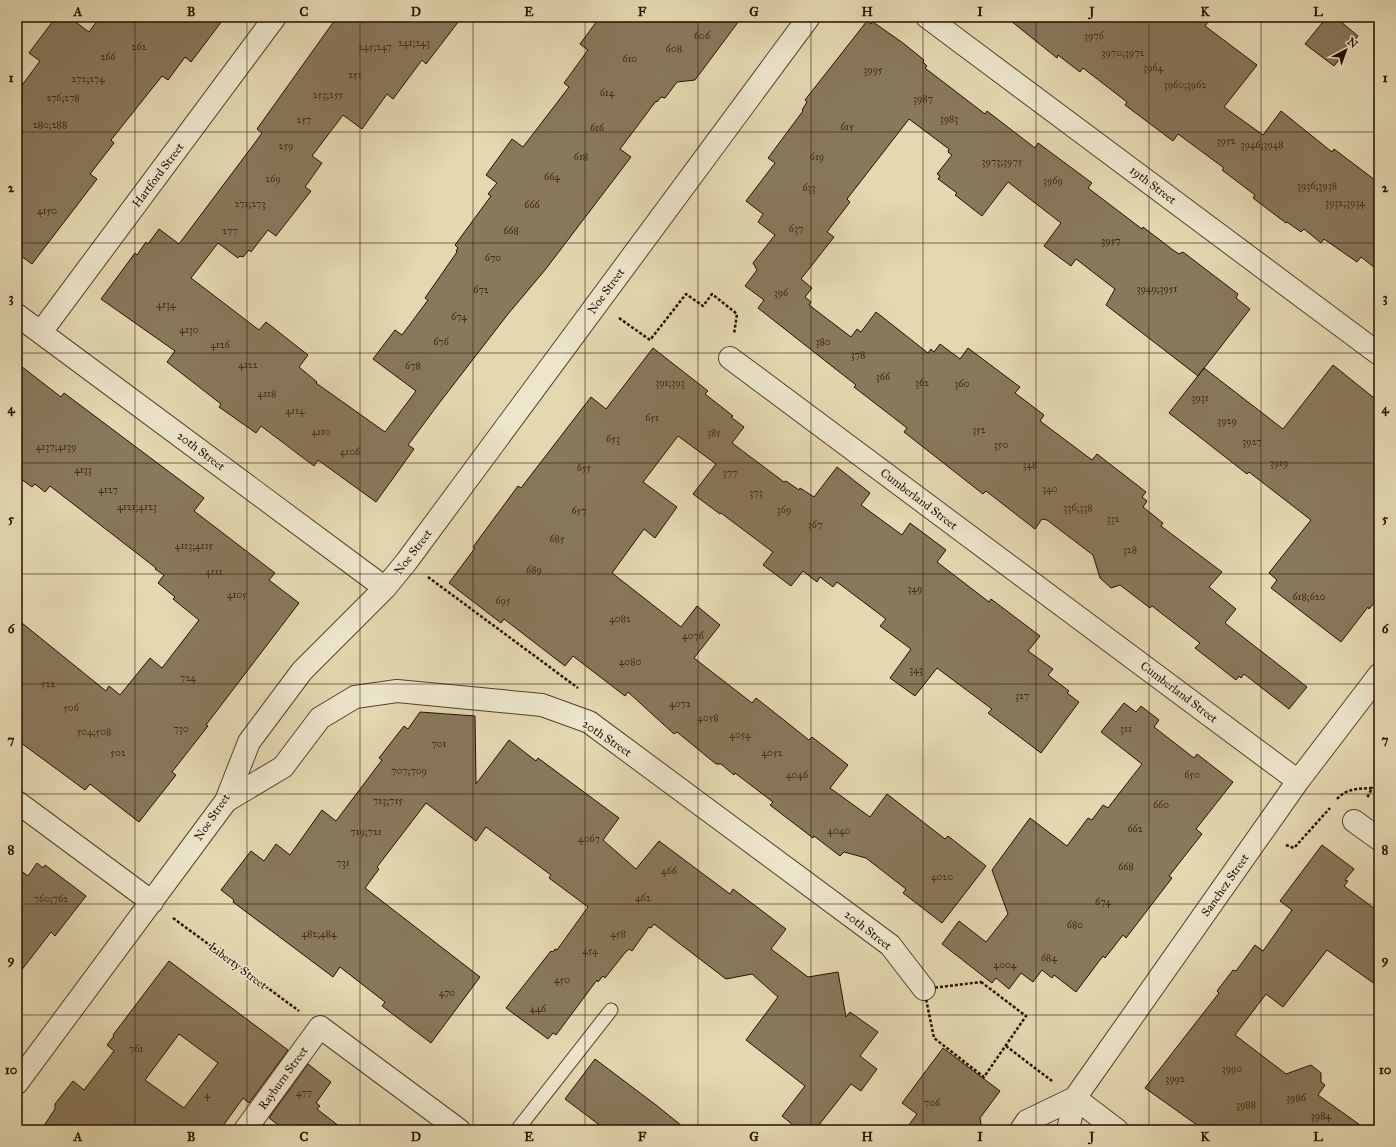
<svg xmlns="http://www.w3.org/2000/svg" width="1396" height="1147" font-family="'IM FELL Great Primer',serif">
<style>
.building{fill:#89785c;stroke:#270f00;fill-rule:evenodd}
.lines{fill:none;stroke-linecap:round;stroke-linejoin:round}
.service-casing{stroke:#56412c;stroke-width:15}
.minor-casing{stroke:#56412c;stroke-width:24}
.path{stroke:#270f00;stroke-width:2.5;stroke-dasharray:3 2;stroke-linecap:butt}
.service{stroke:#ede6cc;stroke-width:13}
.minor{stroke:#ede6cc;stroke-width:22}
.grid{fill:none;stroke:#270f00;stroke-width:1;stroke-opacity:0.55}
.labels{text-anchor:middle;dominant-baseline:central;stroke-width:3;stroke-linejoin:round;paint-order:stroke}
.number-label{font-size:10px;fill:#402917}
.street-label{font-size:12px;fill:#270f00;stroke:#ede6cc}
.neatline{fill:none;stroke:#270f00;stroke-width:1.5}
.grid-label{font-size:13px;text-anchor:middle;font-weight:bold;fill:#270f00}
</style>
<rect width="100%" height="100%" fill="#e4d8b1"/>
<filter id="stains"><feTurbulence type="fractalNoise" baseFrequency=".005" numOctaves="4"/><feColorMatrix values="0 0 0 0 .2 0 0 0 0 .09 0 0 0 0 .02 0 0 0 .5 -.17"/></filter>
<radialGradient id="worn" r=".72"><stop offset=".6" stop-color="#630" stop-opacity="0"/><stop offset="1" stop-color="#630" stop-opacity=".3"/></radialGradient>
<!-- building -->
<path class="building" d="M56 17H69L89 32 100 17H225L191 62 185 57 168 80 162 76 111 140 114 143 90 174 97 179 32 264 17 253V92L40 61 29 53Z
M337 17H462L426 64 422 60 393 99 387 94 362 129 343 115 312 156 322 163 305 187 311 191 276 236 268 230 251 252 249 250 243 257 240 256 238 258 218 243 191 278 259 330 266 322 308 355 299 367 317 382 316 383 385 432 416 391 373 359 395 330 402 335 428 300 425 298 457 252 456 251 458 248 455 245 491 196 488 194 497 183 486 175 512 139 523 147 569 87 564 83 588 50 580 44 600 17H742L695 80 677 82 665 98 661 97 657 102 656 101 620 149 631 157 545 270 508 314 440 402 408 445 414 449 376 502 318 460 314 466 261 426 256 433 219 407 221 404 167 362 175 351 101 299 135 253 137 255 146 242 148 244 159 229 179 244 254 144 262 133 257 129Z
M1006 17H1212L1205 26 1257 65 1224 107 1263 135 1281 111 1332 152 1334 149 1379 183V271L1361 257 1357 262 1324 239 1321 243 1304 229 1301 232 1287 222 1286 223 1253 198 1255 195 1222 170 1224 168 1178 134 1173 141 1125 105 1127 102 1083 68 1080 72 1058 55 1057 58Z
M1327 17H1335L1358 36 1334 66 1305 44Z
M867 21 871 24 873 22 903 43 924 60 923 62 927 66 925 68 985 114 987 111 1035 148 1038 143 1092 183 1088 188 1142 229 1143 227 1173 250 1179 254 1183 252 1238 294 1236 298 1250 309 1198 376 1106 305 1115 289 1076 259 1071 266 1044 246 1061 223 1008 182 982 216 955 195 957 193 938 179 940 176 937 174 952 155 948 152 949 149 909 119 847 199 850 202 827 232 834 237 801 279 812 288 805 297 811 302 809 305 851 337 857 329 861 332 876 312 928 353 931 349 934 352 940 344 960 359 968 348 1020 387 1015 393 1044 415 1040 421 1092 460 1097 454 1146 492 1142 497 1147 501 1143 507 1163 523 1161 526 1222 572 1209 587 1236 609 1225 623 1307 687 1289 709 1244 674 1241 678 1239 676 1236 680 1195 648 1200 643 1152 606 1150 608 1120 585 1111 588 1100 578 1093 555 1047 520 1042 519 1035 529 986 491 983 494 904 432 907 428 854 387 856 385 758 308 764 300 745 286 757 270 753 263 775 235 758 222 763 214 746 201 775 163 768 158 803 111 802 110 807 102 805 100Z
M653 348 708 391 705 394 733 416 731 417 744 427 732 443 784 482 786 481 799 490 800 488 814 497 837 467 870 493 861 505 902 535 910 523 946 550 937 562 989 602 991 599 1040 636 1028 651 1053 669 1048 675 1069 691 1067 693 1079 702 1041 753 988 713 992 709 937 668 915 696 890 678 911 649 880 626 886 619 837 582 833 587 820 577 817 582 803 571 791 586 763 565 773 552 721 513 720 514 693 494 716 464 678 436 643 482 677 507 655 538 644 529 612 573 681 627 697 606 720 625 694 658 752 703 756 698 809 740 812 737 848 765 830 788 870 817 887 794 945 839 948 836 986 866 942 923 903 893 906 889 866 858 844 852 840 856 814 836 813 838 770 805 773 802 735 773 734 775 721 764H716L677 732 674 734 628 692 625 696 573 656 565 666 504 619 501 623 449 583 475 548 473 547 518 486 521 488 591 397 606 409Z
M17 363 61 397 64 393 204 498 194 511 275 573 269 580 299 603 206 725 208 726 172 772 176 775 139 822 90 784 85 790 17 740V619L106 691 109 686 120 695 150 658 162 668 199 620 173 599 175 597 158 583 164 575 155 569 156 568 50 486 45 492 35 484 32 487 17 476Z
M1333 365 1379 402V597L1369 609 1368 607 1341 642 1271 588 1277 580 1269 573 1311 520 1249 472 1247 474 1169 413 1204 368 1283 429Z
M1124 703 1136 712 1141 706 1159 720 1154 727 1194 758 1197 754 1233 782 1196 829 1202 834 1169 876 1172 878 1126 938 1123 935 1105 958 1103 956 1076 992 1054 975 1052 978 1042 970 1033 982 1021 973 1009 989 996 978 992 983 942 944 959 921 986 942 1008 914 992 870 1030 818 1067 846 1088 818 1092 820 1103 805 1108 808 1142 764 1101 732Z
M420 712 475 716 476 784 509 740 536 761 538 758 619 818 603 840 636 869 659 841 730 894 733 889 786 929 771 949 808 977 838 972 846 1017 850 1012 878 1032 860 1056 877 1069 861 1091 851 1084 815 1130H799L782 1116 805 1086 746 1040 778 997 752 974 726 979 654 924 651 928 649 927 632 951 629 949 624 954 605 978 603 976 598 982 597 980 556 1035 553 1033 548 1039 506 1008 551 951 553 952 555 949 557 950 588 907 549 878 551 875 486 827 476 841 426 803 377 867 379 869 365 888 480 977 431 1043 382 1006 385 1002 340 967 333 977 233 902 234 900 221 890 251 851 264 861 276 844 290 855 322 810 336 821 382 760 379 758 404 726 408 729Z
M1322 845 1354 869 1345 880 1348 881 1344 886 1379 912V987L1327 950 1283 1007 1266 994 1235 1035 1286 1074 1311 1065 1321 1073V1082L1325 1085 1318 1095 1367 1130H1204L1145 1088 1219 993 1217 991 1233 970 1236 971 1255 945 1263 951 1292 910 1280 901Z
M37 863 43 868 45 865 86 896 55 936 51 932 17 976V868L28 876Z
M169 961 288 1050 249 1103 243 1098 220 1130H41L55 1109V1104L73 1081 84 1090 114 1051 107 1045 114 1036 113 1035ZM179 1034 218 1063 184 1108 145 1080Z
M943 1048 1000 1091 980 1118 982 1130H905L917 1114 902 1103Z
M595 1059 656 1105 687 1130H606L565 1099Z
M308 1064 331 1082 316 1103 320 1106 317 1109 344 1130H285L269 1118Z"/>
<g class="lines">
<defs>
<path id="service" d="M517 1130 611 1010"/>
<path id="minor" d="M927 17 1379 354
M17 315 385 588
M41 332 275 17
M730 358 1298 781
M226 801 283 767 320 718 355 697 397 691 542 705 589 722 890 945 924 989
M17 802 152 902
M1354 821 1379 839
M17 1083 226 801 249 742 302 671 385 588 407 561 809 17
M1075 1098 1117 1130
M245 1130 320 1027 459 1130
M1021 1130 1027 1121 1075 1098
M1068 1130 1075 1098 1298 781 1379 675"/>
</defs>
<!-- service casing -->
<use href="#service" class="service-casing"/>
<!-- minor casing -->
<use href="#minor" class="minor-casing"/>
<!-- path -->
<path class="path" d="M619 318 650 340 686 294 703 306 712 294 737 314 734 334
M428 577 578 688
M1337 799C1347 788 1358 789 1372 788L1367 798
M1286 845 1294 848 1330 808
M173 918 299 1011
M981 982 1026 1016 984 1077 934 1038 924 989Z
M1006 1046 1052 1081"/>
<!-- service -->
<use href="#service" class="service"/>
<!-- minor -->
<use href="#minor" class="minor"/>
</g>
<!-- grid -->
<path class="grid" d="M135 17V1130M247 17V1130M360 17V1130M473 17V1130M585 17V1130M698 17V1130M811 17V1130M923 17V1130M1036 17V1130M1149 17V1130M1261 17V1130M17 132H1379M17 243H1379M17 353H1379M17 463H1379M17 574H1379M17 684H1379M17 794H1379M17 904H1379M17 1015H1379"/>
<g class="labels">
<!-- number labels -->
<g class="number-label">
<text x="702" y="36">606</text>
<text x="1094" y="36">3976</text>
<text x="414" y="43">241;243</text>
<text x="139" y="47">262</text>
<text x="375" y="47">245;247</text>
<text x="674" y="49">608</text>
<text x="1123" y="53">3970;3972</text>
<text x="108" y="57">266</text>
<text x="630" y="59">610</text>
<text x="1153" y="68">3964</text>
<text x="873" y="70">3995</text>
<text x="355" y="75">251</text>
<text x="88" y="79">272;274</text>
<text x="1185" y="85">3960;3962</text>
<text x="607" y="93">614</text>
<text x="328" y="95">253;255</text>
<text x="63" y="98">276;278</text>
<text x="923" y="99">3987</text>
<text x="949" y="119">3983</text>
<text x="304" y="120">257</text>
<text x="50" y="125">280;288</text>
<text x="847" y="127">615</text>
<text x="597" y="128">616</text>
<text x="1226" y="141">3952</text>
<text x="1262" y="145">3946;3948</text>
<text x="286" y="146">259</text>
<text x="581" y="157">618</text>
<text x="817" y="157">619</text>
<text x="1002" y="162">3973;3975</text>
<text x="552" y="177">664</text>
<text x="273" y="179">269</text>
<text x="1053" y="181">3969</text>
<text x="1317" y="186">3936;3938</text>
<text x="809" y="188">633</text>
<text x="1345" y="203">3932;3934</text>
<text x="250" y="204">271;273</text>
<text x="532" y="205">666</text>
<text x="47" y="211">4150</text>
<text x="796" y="229">637</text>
<text x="230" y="231">277</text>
<text x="511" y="231">668</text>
<text x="1111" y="241">3957</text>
<text x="493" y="258">670</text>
<text x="1157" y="289">3949;3951</text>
<text x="481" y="290">672</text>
<text x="781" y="293">396</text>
<text x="166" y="305">4134</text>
<text x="459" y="317">674</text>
<text x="189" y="330">4130</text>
<text x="441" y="342">676</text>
<text x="823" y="342">380</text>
<text x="220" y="345">4126</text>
<text x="858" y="355">378</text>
<text x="248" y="365">4122</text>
<text x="413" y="366">678</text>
<text x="883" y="377">366</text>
<text x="670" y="383">391;393</text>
<text x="922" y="383">362</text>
<text x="962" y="384">360</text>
<text x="267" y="394">4118</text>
<text x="1200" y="398">3931</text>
<text x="295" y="411">4114</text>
<text x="652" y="418">651</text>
<text x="1227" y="421">3929</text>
<text x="979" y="430">352</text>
<text x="321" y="432">4110</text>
<text x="714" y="433">385</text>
<text x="613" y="439">653</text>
<text x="1252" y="442">3927</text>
<text x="1001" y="445">350</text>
<text x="56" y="447">4137;4139</text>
<text x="350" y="452">4106</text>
<text x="1279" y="463">3919</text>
<text x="1030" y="465">348</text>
<text x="584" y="468">655</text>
<text x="83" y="470">4133</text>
<text x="730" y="473">377</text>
<text x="1050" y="489">340</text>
<text x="108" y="490">4127</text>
<text x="756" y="493">373</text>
<text x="137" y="507">4121;4123</text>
<text x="1078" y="508">336;338</text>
<text x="784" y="510">369</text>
<text x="579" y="511">657</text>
<text x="1113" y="519">332</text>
<text x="815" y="525">367</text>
<text x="557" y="539">685</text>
<text x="194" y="546">4113;4115</text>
<text x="1130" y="550">328</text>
<text x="534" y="570">689</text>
<text x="214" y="572">4111</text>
<text x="915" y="589">349</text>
<text x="237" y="595">4105</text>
<text x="1309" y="597">618;620</text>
<text x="503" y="601">695</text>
<text x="620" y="619">4082</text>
<text x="693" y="636">4076</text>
<text x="630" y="662">4080</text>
<text x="916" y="670">343</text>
<text x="188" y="678">724</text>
<text x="48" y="684">522</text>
<text x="1022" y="696">327</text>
<text x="680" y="704">4072</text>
<text x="71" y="708">506</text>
<text x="708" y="718">4058</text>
<text x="181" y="729">730</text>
<text x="1126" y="729">311</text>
<text x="94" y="732">504;508</text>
<text x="740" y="735">4054</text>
<text x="439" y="744">701</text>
<text x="118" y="753">502</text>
<text x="772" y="753">4052</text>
<text x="409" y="771">707;709</text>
<text x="797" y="775">4046</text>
<text x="1192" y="775">650</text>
<text x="388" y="801">713;715</text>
<text x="1161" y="805">660</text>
<text x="1135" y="829">662</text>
<text x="839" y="831">4040</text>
<text x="366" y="832">719;721</text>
<text x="589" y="839">4067</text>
<text x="343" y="863">731</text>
<text x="1126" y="867">668</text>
<text x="669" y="871">466</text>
<text x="942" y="877">4020</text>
<text x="643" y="898">462</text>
<text x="51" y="899">760;762</text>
<text x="1103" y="902">674</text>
<text x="1075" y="925">680</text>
<text x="319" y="934">482;484</text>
<text x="618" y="934">458</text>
<text x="590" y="951">454</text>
<text x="1049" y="958">684</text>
<text x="1005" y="965">4004</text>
<text x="562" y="980">450</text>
<text x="447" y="993">470</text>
<text x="538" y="1009">446</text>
<text x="136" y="1049">761</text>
<text x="1232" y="1069">3990</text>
<text x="1175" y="1079">3992</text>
<text x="304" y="1093">477</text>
<text x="207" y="1095">4</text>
<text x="1296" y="1098">3986</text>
<text x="932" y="1103">706</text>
<text x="1246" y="1105">3988</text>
<text x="1321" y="1116">3984</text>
</g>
<!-- street labels -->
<g class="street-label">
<text transform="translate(158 175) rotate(-53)">Hartford Street</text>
<text transform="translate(1153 185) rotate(37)">19th Street</text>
<text transform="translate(606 291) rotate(-54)">Noe Street</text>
<text transform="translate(201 451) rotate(37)">20th Street</text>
<text transform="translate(919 499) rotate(37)">Cumberland Street</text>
<text transform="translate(413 552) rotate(-53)">Noe Street</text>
<text transform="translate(1179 692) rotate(37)">Cumberland Street</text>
<text transform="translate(607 738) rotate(34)">20th Street</text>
<text transform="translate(212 817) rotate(-56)">Noe Street</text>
<text transform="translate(1225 885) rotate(-55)">Sanchez Street</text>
<text transform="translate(868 930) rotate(38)">20th Street</text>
<text transform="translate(238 966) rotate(37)">Liberty Street</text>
<text transform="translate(283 1078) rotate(-54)">Rayburn Street</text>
</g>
</g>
<!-- margin -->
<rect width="1396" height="1147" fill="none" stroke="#e4d8b1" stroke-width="44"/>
<!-- north arrow -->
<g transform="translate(1346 50) rotate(41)" stroke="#ede6cc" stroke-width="3" paint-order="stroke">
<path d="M0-3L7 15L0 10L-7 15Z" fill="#270f00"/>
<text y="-6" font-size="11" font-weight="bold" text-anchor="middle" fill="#270f00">N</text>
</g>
<rect x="22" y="22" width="1352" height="1103" class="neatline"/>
<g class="grid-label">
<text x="78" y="16">A</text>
<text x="191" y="16">B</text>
<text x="304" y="16">C</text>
<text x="416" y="16">D</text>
<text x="529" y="16">E</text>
<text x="642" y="16">F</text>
<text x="754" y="16">G</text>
<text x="867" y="16">H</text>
<text x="980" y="16">I</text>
<text x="1092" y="16">J</text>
<text x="1205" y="16">K</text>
<text x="1318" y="16">L</text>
<text x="11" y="82">1</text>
<text x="1385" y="82">1</text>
<text x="11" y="192">2</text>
<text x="1385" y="192">2</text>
<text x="11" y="302">3</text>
<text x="1385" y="302">3</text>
<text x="11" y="413">4</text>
<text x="1385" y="413">4</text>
<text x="11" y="523">5</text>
<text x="1385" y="523">5</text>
<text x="11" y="633">6</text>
<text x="1385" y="633">6</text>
<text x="11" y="744">7</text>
<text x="1385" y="744">7</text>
<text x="11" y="854">8</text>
<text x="1385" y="854">8</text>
<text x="11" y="964">9</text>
<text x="1385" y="964">9</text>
<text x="11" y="1074">10</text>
<text x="1385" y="1074">10</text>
<text x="78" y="1141">A</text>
<text x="191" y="1141">B</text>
<text x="304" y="1141">C</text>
<text x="416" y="1141">D</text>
<text x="529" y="1141">E</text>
<text x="642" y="1141">F</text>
<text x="754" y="1141">G</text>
<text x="867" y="1141">H</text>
<text x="980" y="1141">I</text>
<text x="1092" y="1141">J</text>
<text x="1205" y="1141">K</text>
<text x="1318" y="1141">L</text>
</g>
<rect width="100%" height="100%" filter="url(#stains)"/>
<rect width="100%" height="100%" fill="url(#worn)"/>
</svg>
